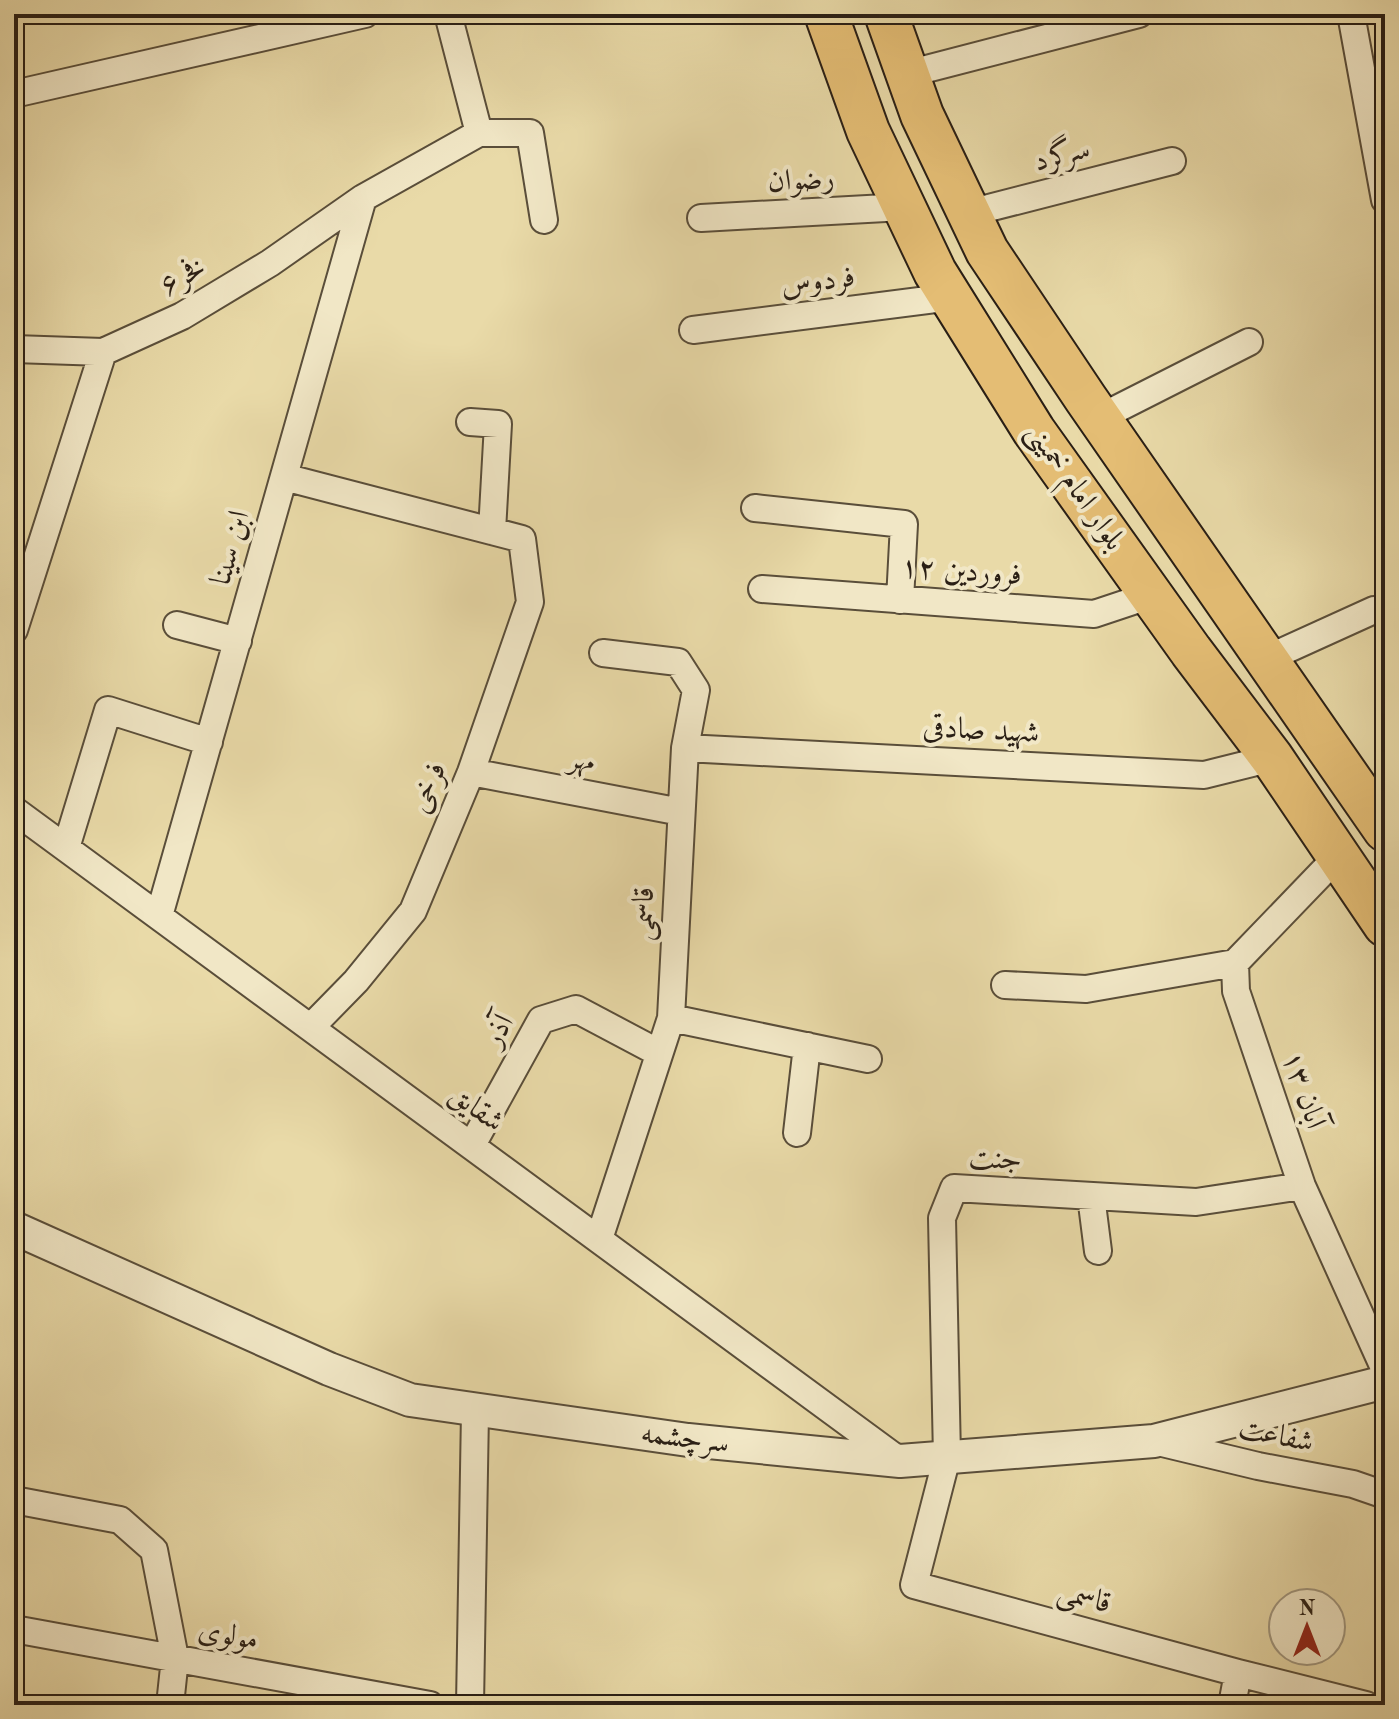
<svg xmlns="http://www.w3.org/2000/svg" width="1399" height="1719" font-family="'Old Standard TT',Amiri,serif">
<style>
.lines{fill:none;stroke-linecap:round;stroke-linejoin:round}
.minor-casing{stroke:#5a4e3a;stroke-width:30}
.tertiary-casing{stroke:#5a4e3a;stroke-width:36}
.primary-casing{stroke:#2a1f15;stroke-width:46}
.minor{stroke:#f1e7c6;stroke-width:26}
.tertiary{stroke:#f1e7c6;stroke-width:32}
.primary{stroke:#e4bd74;stroke-width:42}
.labels{text-anchor:middle;dominant-baseline:central;stroke-width:8;stroke-linejoin:round;paint-order:stroke}
.street-label{font-size:30px;fill:#2a1f15;stroke:#f1e7c6}
</style>
<rect width="100%" height="100%" fill="#e9daa8"/>
<filter id="stains"><feTurbulence type="fractalNoise" baseFrequency=".0025" numOctaves="4"/><feColorMatrix values="0 0 0 0 .2 0 0 0 0 .09 0 0 0 0 .02 0 0 0 .5 -.17"/></filter>
<radialGradient id="worn" r=".72"><stop offset=".6" stop-color="#630" stop-opacity="0"/><stop offset="1" stop-color="#630" stop-opacity=".3"/></radialGradient>
<g class="lines">
<defs>
<path id="minor" d="M448 14 479 133
M1351 14 1385 200
M907 74 1139 14
M14 94 365 14
M969 213 1172 161
M701 218 904 207
M693 330 951 297
M14 349 103 352 182 316 270 263 363 198 479 133H530L544 220
M1099 418 1249 342
M470 422 498 424 492 531
M284 477 522 539 530 602 471 772 413 911 356 981 311 1027
M755 508 904 524 900 600
M762 589 1094 614 1151 595
M177 625 238 641
M14 630 103 352
M1266 659 1374 610
M685 748 1204 775 1272 758
M471 772 681 812
M14 810 900 1461
M66 848 108 710 209 742
M1338 856 1235 963 1236 991 1302 1186 1385 1370
M159 916 363 198
M1005 985 1086 989 1235 963
M671 1018 868 1059
M797 1133 807 1046
M472 1145 541 1020 576 1009 659 1053
M1302 1186 1196 1202 954 1188 942 1218 947 1457 914 1585 1238 1673 1366 1705
M1091 1196 1098 1251
M599 1239 671 1018 685 748 696 690 678 662 603 653
M1154 1441 1258 1466 1353 1484 1385 1495
M14 1500 120 1520 154 1550 175 1658 170 1705
M14 1629 430 1705
M470 1705 475 1412
M1232 1705 1238 1673"/>
<path id="tertiary" d="M14 1228 329 1369 410 1400 688 1440 900 1461 1154 1441 1385 1382"/>
<path id="primary" d="M826 14 868 131 935 272 1034 431 1191 651 1272 758 1385 925
M886 14 922 115 987 251 1086 399 1385 830"/>
</defs>
<!-- minor casing -->
<use href="#minor" class="minor-casing"/>
<!-- tertiary casing -->
<use href="#tertiary" class="tertiary-casing"/>
<!-- primary casing -->
<use href="#primary" class="primary-casing"/>
<!-- minor -->
<use href="#minor" class="minor"/>
<!-- tertiary -->
<use href="#tertiary" class="tertiary"/>
<!-- primary -->
<use href="#primary" class="primary"/>
</g>
<g class="labels">
<!-- street labels -->
<g class="street-label">
<text transform="translate(1062 156) rotate(-15)">سرگرد</text>
<text transform="translate(801 181) rotate(-3)">رضوان</text>
<text transform="translate(183 277) rotate(-30)">فخر۶</text>
<text transform="translate(818 282) rotate(-7)">فردوس</text>
<text transform="translate(1075 487) rotate(55)">بلوار امام خمینی</text>
<text transform="translate(231 548) rotate(-74)">ابن سینا</text>
<text transform="translate(961 572) rotate(4)">۱۲ فروردین</text>
<text transform="translate(981 731) rotate(3)">شهید صادقی</text>
<text transform="translate(582 761) rotate(11)">مهر</text>
<text transform="translate(429 788) rotate(-68)">فرخی</text>
<text transform="translate(644 914) rotate(-87)">قاسمی</text>
<text transform="translate(499 1031) rotate(-60)">آذر</text>
<text transform="translate(1303 1090) rotate(71)">۱۳ آبان</text>
<text transform="translate(476 1109) rotate(36)">شقایق</text>
<text transform="translate(995 1160) rotate(1)">جنت</text>
<text transform="translate(1276 1436) rotate(12)">شفاعت</text>
<text transform="translate(685 1439) rotate(7)">سرچشمه</text>
<text transform="translate(1084 1598) rotate(15)">قاسمی</text>
<text transform="translate(228 1636) rotate(10)">مولوی</text>
</g>
</g>
<!-- margin -->
<rect width="1399" height="1719" fill="none" stroke="#e9daa8" stroke-width="48"/>
<rect x="16" y="16" width="1367" height="1687" fill="none" stroke="#2a1f15" stroke-width="4"/>
<rect x="24" y="24" width="1351" height="1671" fill="none" stroke="#2a1f15" stroke-width="2"/>
<!-- north arrow -->
<g transform="translate(1307 1627)"><circle r="38" fill="#f1e7c6" stroke="#a1977f" stroke-width="2"/>
<path d="M0-6L14 30L0 20L-14 30Z" fill="#8f2418"/>
<text y="-12" font-size="22" font-weight="bold" text-anchor="middle" fill="#2a1f15">N</text>
</g>
<rect width="100%" height="100%" filter="url(#stains)"/>
<rect width="100%" height="100%" fill="url(#worn)"/>
</svg>
